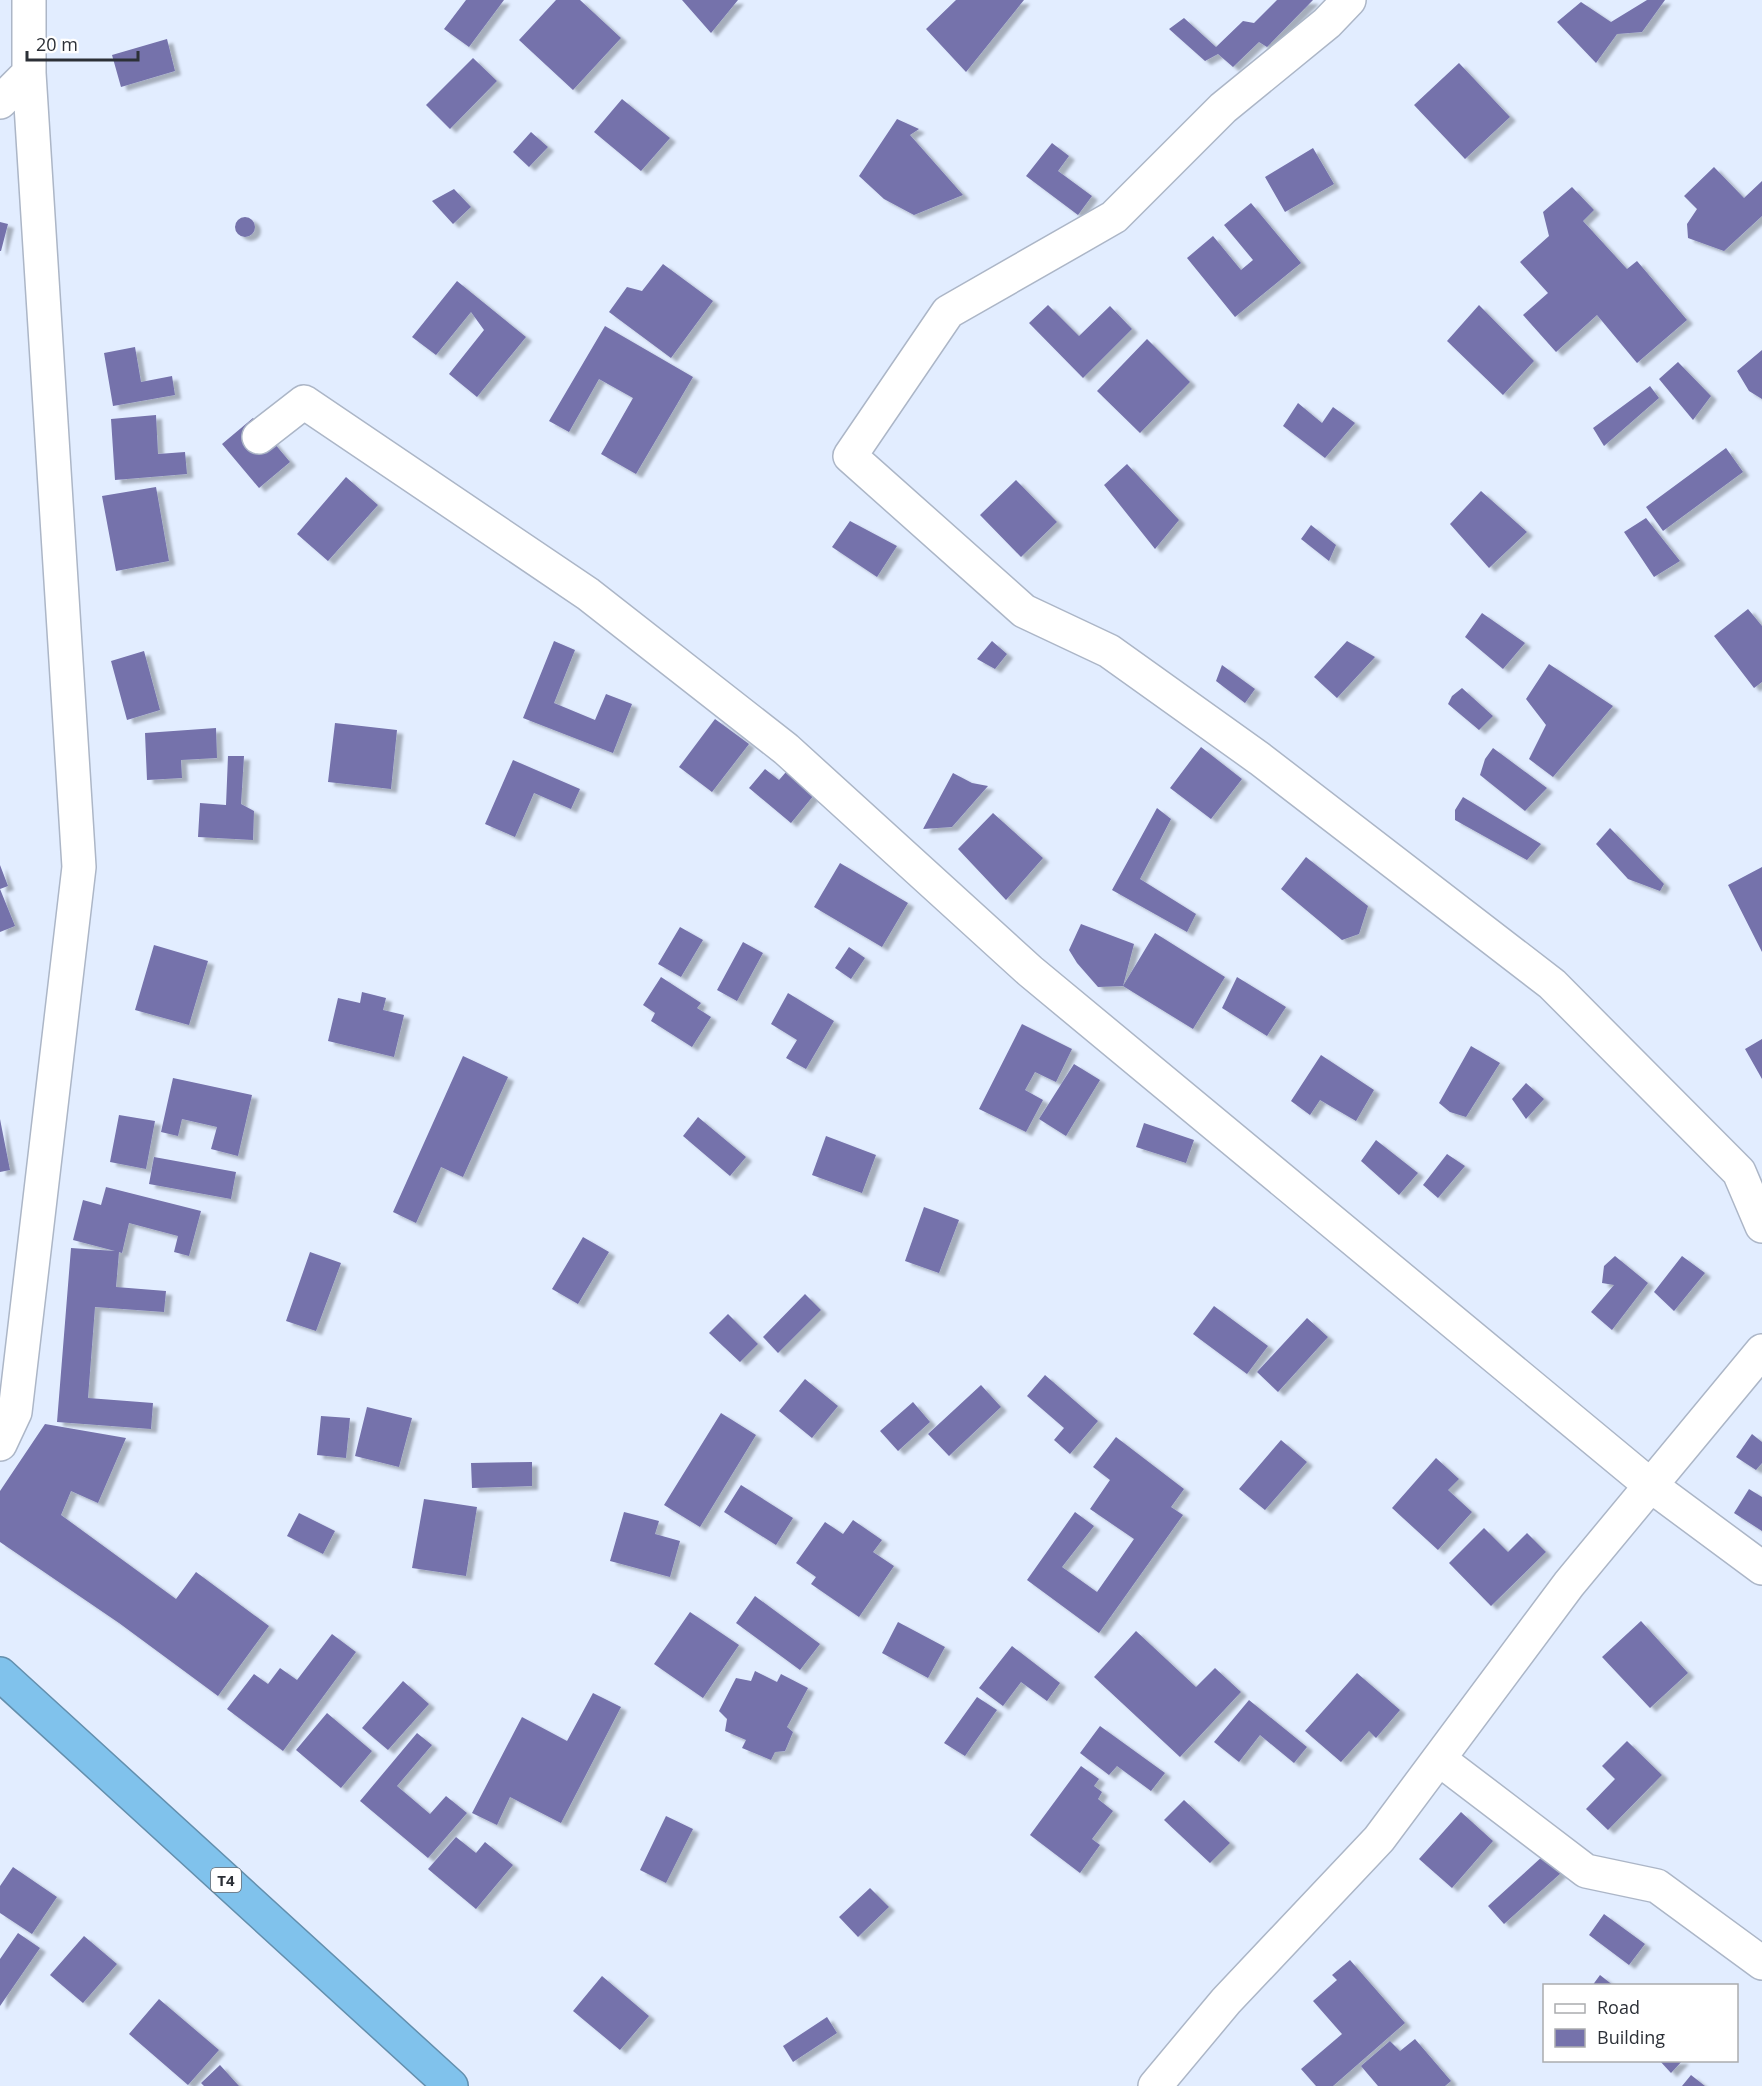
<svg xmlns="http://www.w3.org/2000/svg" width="1762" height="2086" font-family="'Open Sans',sans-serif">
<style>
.building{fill:#7572ab;filter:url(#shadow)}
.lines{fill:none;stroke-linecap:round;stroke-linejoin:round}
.street-casing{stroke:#acb6c7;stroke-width:36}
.highway-casing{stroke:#638fad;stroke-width:36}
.street{stroke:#fff;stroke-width:33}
.highway{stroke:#80c2ec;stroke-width:33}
.labels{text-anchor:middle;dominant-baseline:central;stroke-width:6;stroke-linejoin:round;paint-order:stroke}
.shield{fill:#fff;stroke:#6b6e73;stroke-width:1.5}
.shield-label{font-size:15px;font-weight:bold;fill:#2c3037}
</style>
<defs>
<filter id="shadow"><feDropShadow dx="6" dy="4" stdDeviation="1.5" flood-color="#0004"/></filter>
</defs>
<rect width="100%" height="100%" fill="#e2edff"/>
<!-- building -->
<path class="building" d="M466 0H504L469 47 444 29Z
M556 0H580L621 38 573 90 519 40Z
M682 0H738L711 33Z
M956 0H1024L966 72 926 29Z
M1277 0H1313L1267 47 1259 42 1233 67 1218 54 1205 61 1169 29 1184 18 1216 47 1243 21 1254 23Z
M1647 0H1665L1642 32 1617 34 1596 63 1557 22 1581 2 1611 22Z
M167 39 175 71 121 87 112 55Z
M473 58 497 81 450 129 426 105Z
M1459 63 1510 117 1465 159 1414 105Z
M622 99 670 138 641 171 594 132Z
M897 119 919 129 910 135 963 195 914 215 884 199 859 176Z
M531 132 548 147 529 167 513 152Z
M1052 143 1069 156 1058 171 1092 196 1078 215 1026 176Z
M1313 148 1334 184 1285 212 1265 177Z
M1714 167 1744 198 1762 181V216L1724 251 1688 238 1687 224 1697 209 1684 196Z
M1572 187 1594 210 1583 221 1627 269 1637 261 1687 320 1637 363 1597 315 1556 352 1523 315 1548 293 1520 262 1549 236 1543 212Z
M454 189 471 207 453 224 432 201Z
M1251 203 1301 263 1235 317 1187 258 1213 236 1241 270 1253 260 1224 225Z
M235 227a10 10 0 1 1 20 0a10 10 0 1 1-20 0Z
M0 222 8 224 1 251H0Z
M663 264 713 301 671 358 609 312 627 287 642 291Z
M457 281 526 337 477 397 449 374 484 330 471 312 436 355 412 337Z
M1048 305 1079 336 1110 306 1132 329 1083 378 1029 323Z
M1479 305 1534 361 1503 395 1447 341Z
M605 326 693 377 636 474 601 454 633 398 599 379 569 432 549 421Z
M1147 339 1190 382 1140 433 1097 391Z
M135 347 141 382 172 376 175 395 113 406 104 353Z
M1762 350V399L1749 391 1737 371Z
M1678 362 1711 396 1693 420 1659 379Z
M1650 386 1659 398 1604 446 1593 428Z
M1298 403 1322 423 1333 407 1355 423 1325 458 1283 426Z
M156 415 158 454 185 452 187 474 115 480 111 419Z
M253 418 290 462 259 488 222 444Z
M1726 448 1743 472 1663 531 1646 507Z
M1127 464 1179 520 1155 549 1104 485Z
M346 477 378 505 328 561 297 534Z
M1016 480 1057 522 1021 557 980 515Z
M156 487 169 561 116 571 102 496Z
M1481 491 1527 532 1489 568 1450 524Z
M1646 518 1680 561 1654 577 1624 532Z
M850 521 897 546 877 577 832 547Z
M1311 525 1336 545 1329 561 1301 539Z
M1748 609 1762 626V682L1754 688 1714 636Z
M1482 613 1525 643 1503 669 1465 637Z
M554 641 575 650 554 703 595 720 606 694 632 704 613 753 523 718Z
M992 641 1007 654 995 669 977 659Z
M1347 641 1375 657 1337 698 1314 677Z
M144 651 160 710 127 720 111 661Z
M1549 664 1613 706 1553 777 1529 759 1546 725 1526 699Z
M1222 665 1255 689 1245 703 1216 681Z
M1462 688 1493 716 1479 730 1448 704 1452 696Z
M715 719 749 744 712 792 679 767Z
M335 723 397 730 391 789 328 782Z
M216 728 217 758 181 760 182 778 147 780 145 733Z
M1201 747 1242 779 1211 819 1170 788Z
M1493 748 1547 788 1525 811 1480 775 1485 759Z
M228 756H244L241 804 254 811 253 840 198 837 200 803 226 805Z
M513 760 580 789 571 809 534 793 515 837 485 824Z
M765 769 779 780 786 772 814 795 791 823 749 788Z
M953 773 972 783 988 786 952 827 923 829Z
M1463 797 1541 844 1527 860 1455 820V810Z
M1157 808 1171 819 1140 879 1196 914 1187 932 1112 890Z
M993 813 1043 858 1006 900 958 849Z
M1610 828 1664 884 1660 891 1628 879 1596 844Z
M1306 857 1368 906 1359 934 1342 940 1281 889Z
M840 863 908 903 882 947 814 907Z
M0 865 8 886 0 889 15 926 0 932Z
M1762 867V952L1728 885Z
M1081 924 1134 944 1123 986 1098 987 1077 963 1069 950Z
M680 927 703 940 681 977 658 964Z
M1155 933 1225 977 1193 1029 1123 986Z
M743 942 763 953 737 1001 717 990Z
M154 945 208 961 189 1025 135 1010Z
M849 947 865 958 851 979 835 968Z
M661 977 701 1003 697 1008 711 1017 692 1047 651 1021 655 1013 643 1005Z
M1237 977 1286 1007 1267 1036 1222 1008Z
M362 992 386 998 383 1010 404 1015 394 1057 328 1041 338 998 360 1003Z
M788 993 834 1021 806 1069 786 1058 797 1040 771 1024Z
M1022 1024 1072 1049 1056 1082 1035 1072 1025 1090 1043 1100 1026 1132 979 1109Z
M1762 1039V1079L1745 1049Z
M1471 1046 1500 1063 1466 1117 1450 1112 1439 1103Z
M1321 1055 1374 1090 1356 1121 1320 1100 1310 1115 1291 1101Z
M463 1056 508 1077 463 1177 441 1167 416 1223 393 1212Z
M1074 1064 1100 1080 1066 1136 1039 1119Z
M173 1078 252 1095 238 1156 211 1149 217 1127 182 1119 178 1136 161 1132Z
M1526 1083 1544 1099 1526 1119 1512 1099Z
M119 1115 155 1121 146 1169 110 1162Z
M698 1117 746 1157 730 1176 683 1136Z
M0 1119 10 1170 0 1172Z
M1144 1123 1194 1140 1186 1163 1136 1147Z
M826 1136 876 1155 862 1193 812 1175Z
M1376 1140 1418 1173 1399 1195 1361 1161Z
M1447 1154 1465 1166 1438 1198 1423 1185Z
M154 1157 236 1172 231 1199 149 1184Z
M106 1187 201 1211 189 1256 174 1252 178 1236 129 1223 122 1253 119 1252 116 1287 166 1291 164 1312 95 1307 88 1398 153 1403 151 1429 57 1422 71 1248 115 1251 73 1240 83 1200 101 1205Z
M924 1207 959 1220 939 1273 905 1261Z
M583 1237 609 1252 578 1304 552 1289Z
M310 1252 341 1263 316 1331 286 1321Z
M1615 1256 1648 1283 1612 1330 1591 1312 1614 1285 1602 1283 1604 1266Z
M1682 1256 1705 1273 1674 1311 1654 1292Z
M805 1294 821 1310 778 1353 763 1337Z
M1214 1306 1268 1346 1247 1374 1193 1334Z
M728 1314 758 1344 740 1362 709 1333Z
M1307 1318 1328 1337 1278 1392 1257 1372Z
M1045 1375 1098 1421 1070 1454 1054 1440 1064 1428 1027 1396Z
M805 1379 838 1406 812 1438 779 1411Z
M981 1385 1001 1407 949 1456 928 1434Z
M913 1402 930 1422 898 1451 880 1431Z
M367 1407 412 1418 399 1467 355 1456Z
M721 1413 756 1435 700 1527 664 1505Z
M321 1416 350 1418 346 1458 317 1455Z
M45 1424 126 1438 98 1503 71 1491 61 1515 176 1599 196 1572 269 1626 218 1696 119 1623 0 1542V1491Z
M1752 1434 1762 1442V1463L1756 1470 1736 1457Z
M1116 1437 1184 1489 1171 1507 1183 1515 1099 1633 1027 1580 1075 1512 1094 1526 1062 1567 1097 1592 1134 1539 1090 1509 1110 1480 1093 1467Z
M1281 1440 1307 1462 1265 1510 1239 1489Z
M1436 1458 1459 1479 1448 1490 1472 1512 1438 1550 1392 1508Z
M532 1462V1486L472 1488 471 1463Z
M741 1485 793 1518 776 1545 724 1512Z
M1749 1489 1762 1497V1531L1734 1513Z
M424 1499 477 1507 466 1576 412 1568Z
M624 1512 659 1521 655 1534 680 1541 670 1577 610 1561Z
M299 1513 335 1531 323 1554 287 1536Z
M853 1520 882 1540 873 1552 894 1566 859 1617 811 1584 816 1577 796 1563 825 1522 843 1534Z
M1484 1528 1508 1552 1527 1533 1546 1552 1491 1606 1449 1563Z
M755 1596 820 1644 800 1670 736 1623Z
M690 1612 739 1645 703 1698 654 1664Z
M1641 1621 1688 1673 1650 1708 1602 1657Z
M898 1622 945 1647 928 1678 882 1653Z
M1136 1631 1196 1687 1215 1668 1241 1692 1180 1757 1094 1677Z
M332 1634 356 1652 283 1751 227 1709 254 1674 268 1684 280 1668 297 1680Z
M1012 1646 1060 1683 1047 1701 1021 1682 1003 1706 979 1688Z
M755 1671 777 1682 781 1674 808 1688 787 1727 793 1732 785 1751 775 1752 771 1760 742 1748 746 1740 725 1731 727 1719 719 1711 736 1678 751 1681Z
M1357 1673 1400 1710 1376 1738 1369 1731 1341 1762 1305 1731Z
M403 1681 429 1704 388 1750 362 1728Z
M593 1693 621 1707 561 1823 510 1797 497 1825 472 1813 522 1717 567 1741Z
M977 1697 997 1710 965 1756 944 1743Z
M1249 1700 1307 1747 1294 1763 1260 1735 1239 1762 1214 1742Z
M327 1713 372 1751 341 1788 296 1750Z
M1100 1726 1165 1773 1151 1791 1117 1766 1109 1775 1080 1753Z
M417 1733 432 1745 397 1786 430 1814 446 1796 467 1813 428 1858 360 1801Z
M1627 1741 1662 1775 1608 1830 1586 1809 1615 1779 1602 1766Z
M1081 1766 1099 1779 1094 1786 1102 1792 1098 1799 1113 1811 1092 1839 1100 1845 1080 1873 1030 1835Z
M1184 1800 1230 1843 1210 1863 1164 1820Z
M1461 1812 1493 1841 1452 1888 1419 1859Z
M666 1816 693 1829 666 1883 640 1870Z
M456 1837 476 1853 485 1842 513 1865 476 1909 428 1869Z
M1544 1855 1561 1873 1504 1924 1488 1906Z
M13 1867 57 1897 32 1934 0 1913V1886Z
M870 1888 889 1907 858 1937 839 1917Z
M1604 1914 1645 1944 1629 1965 1589 1935Z
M18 1933 40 1948 0 2006V1959Z
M84 1936 117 1964 83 2003 50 1975Z
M1350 1960 1405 2023 1333 2086H1316L1301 2069 1342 2034 1313 2001 1337 1980 1332 1975Z
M1600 1975 1614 1986H1592Z
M602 1976 649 2016 620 2050 573 2011Z
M159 1999 219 2050 188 2085 129 2034Z
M827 2017 837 2033 793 2062 783 2046Z
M1415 2039 1451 2081 1445 2086H1378L1361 2066 1390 2041 1400 2051Z
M1659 2060H1683L1671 2073Z
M220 2065 239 2086H204L201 2083Z
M1691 2075 1705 2086H1682Z"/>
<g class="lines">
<defs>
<path id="street" d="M1349 0 1327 23 1223 108 1114 217 948 312 850 456 1024 611 1109 651 1260 759 1552 984 1739 1172 1762 1226
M0 102 29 73
M259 437 304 402 588 594 786 749 1030 971 1650 1485 1762 1568
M0 1444 15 1412 79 867 29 73V0
M1439 1759 1586 1871 1657 1886 1762 1963
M1155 2086 1226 2001 1379 1839 1569 1584 1762 1351"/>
<path id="highway" d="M0 1674 451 2086"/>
</defs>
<!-- street casing -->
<use href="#street" class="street-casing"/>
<!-- highway casing -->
<use href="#highway" class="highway-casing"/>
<!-- street -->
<use href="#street" class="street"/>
<!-- highway -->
<use href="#highway" class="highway"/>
</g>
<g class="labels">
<!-- shield labels -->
<rect class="shield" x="211" y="1868" width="30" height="24" rx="4.5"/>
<g class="shield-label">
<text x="226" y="1880">T4</text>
</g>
</g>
<!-- legend -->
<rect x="1543" y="1984" width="195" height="78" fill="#ffffff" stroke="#abacaf" stroke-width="1.5"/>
<rect x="1555" y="2004" width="30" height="9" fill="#ffffff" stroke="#abacaf" stroke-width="1.5"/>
<text x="1597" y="2014" font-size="18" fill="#2c3037">Road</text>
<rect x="1555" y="2029" width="30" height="18" fill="#7572ab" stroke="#abacaf" stroke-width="1.5"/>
<text x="1597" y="2044" font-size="18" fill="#2c3037">Building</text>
<!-- scale -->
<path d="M27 51v9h111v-9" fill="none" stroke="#2c3037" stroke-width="3"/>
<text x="36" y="51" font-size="18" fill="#2c3037" stroke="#ffffff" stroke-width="4.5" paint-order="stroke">20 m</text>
</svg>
